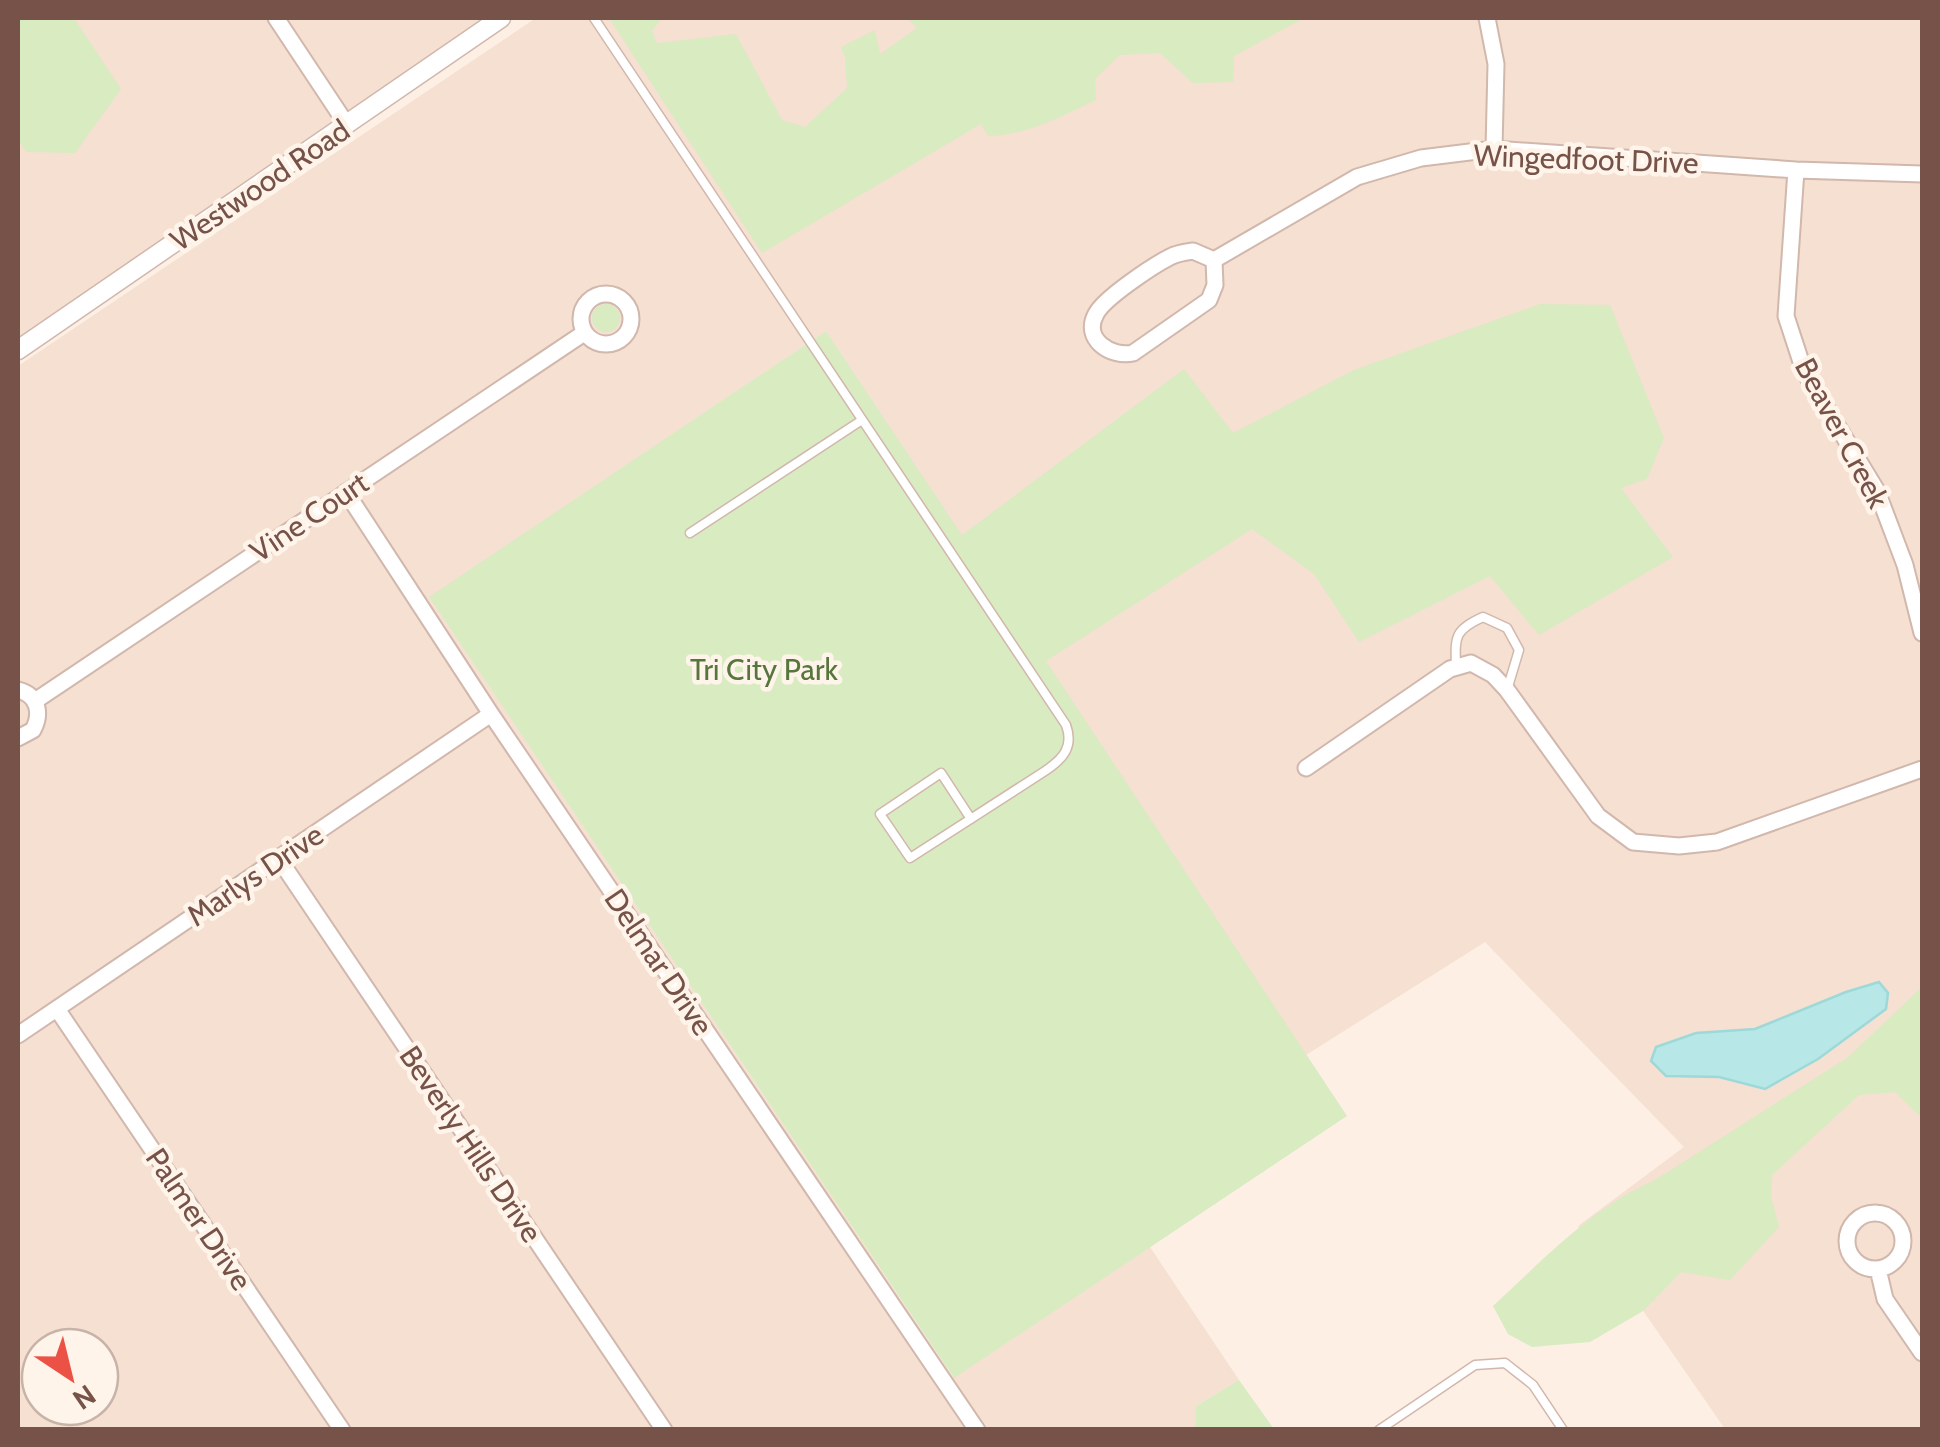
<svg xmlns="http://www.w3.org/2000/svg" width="1940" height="1447" font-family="Cabin,sans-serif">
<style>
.residential{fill:#f5e0d2;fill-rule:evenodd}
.green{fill:#d8ebc1}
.water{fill:#b7e7e7;stroke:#9dd9d9;stroke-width:2.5}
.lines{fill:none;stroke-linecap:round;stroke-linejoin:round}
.service-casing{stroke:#d1b7ac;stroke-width:11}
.minor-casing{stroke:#d1b7ac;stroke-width:19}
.tertiary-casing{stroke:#d1b7ac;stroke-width:21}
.service{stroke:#fff;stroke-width:8}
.minor{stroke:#fff;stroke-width:15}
.tertiary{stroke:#fff;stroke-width:18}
.labels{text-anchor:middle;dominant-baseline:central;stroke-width:9;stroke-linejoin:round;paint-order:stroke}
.street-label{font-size:30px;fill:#765248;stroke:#fff4ea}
.park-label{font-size:30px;fill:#57763d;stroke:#fff4ea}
</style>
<rect width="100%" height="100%" fill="#fdefe4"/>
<!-- residential -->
<path class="residential" d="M18 18H493L18 342Z
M536 18H1922V1429H1725L1619 1276 1578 1226 1684 1147 1485 942 1306 1055 826 331 430 598 953 1377 1150 1247 1239 1380 1196 1406 1195 1430H18V366ZM40 1347H100V1407H40Z"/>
<!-- green -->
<path class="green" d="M18 18H74L121 89 75 153 26 152 18 139Z
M609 18H662L652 31 657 43 736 34 782 120 805 127 847 88 845 57 841 47 875 30 880 54 917 28 907 18H1304L1234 56 1233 82 1193 83 1160 53 1120 55 1095 79 1096 100C1062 116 1028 135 988 136L981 124 762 253Z
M592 318a14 14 0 1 1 28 0a14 14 0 1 1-28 0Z
M1540 304 1610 305 1664 438 1647 479 1621 488 1673 557 1539 635 1490 576 1359 642 1314 574 1252 529 1046 661 1347 1116 954 1378 429 597 826 331 962 535 1184 369 1233 433 1354 370Z
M1922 987V1118L1895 1092 1859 1095 1772 1175 1771 1196 1779 1227 1730 1280 1681 1272 1643 1311 1590 1342 1532 1347 1508 1334 1493 1306C1544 1259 1591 1208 1655 1180L1847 1058Z
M1239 1380 1274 1429H1195L1196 1406Z"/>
<!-- water -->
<path class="water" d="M1879 982 1888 993 1886 1009 1818 1059 1765 1089 1719 1077 1666 1076 1651 1061 1656 1047 1696 1033 1755 1029 1846 992Z"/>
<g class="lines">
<defs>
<path id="service" d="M594 18 1066 725C1074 747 1063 759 1045 771L910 858 880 814 941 773 971 819
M690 533 862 420
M1456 667C1455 637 1454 630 1483 617L1507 628 1519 650 1507 690
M1379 1430 1475 1365 1505 1363 1533 1385 1563 1430"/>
<path id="minor" d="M276 18 347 125
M1487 18 1496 64 1494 149
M1796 170 1786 316 1804 371 1877 491 1905 565 1922 633
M1193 251 1214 260 1215 285 1209 300 1133 353C1111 358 1082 339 1096 314 1104 298 1154 265 1170 257 1177 253 1186 252 1193 251Z
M1214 260 1357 177 1421 158 1494 149 1796 170 1922 174
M581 319a25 25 0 1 1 50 0a25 25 0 1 1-50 0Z
M346 492 491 714 977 1430
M18 690C38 695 42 713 33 730L18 738
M35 701 584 333
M1306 768 1450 669 1471 663 1493 675 1507 690 1598 816 1633 842 1679 846 1717 842 1922 769
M279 859 664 1430
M57 1009 342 1430
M18 1035 491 714
M1847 1241a28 28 0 1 1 56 0a28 28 0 1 1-56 0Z
M1878 1269 1885 1299 1922 1353"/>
<path id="tertiary" d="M18 350 501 18"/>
</defs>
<!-- service casing -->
<use href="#service" class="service-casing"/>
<!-- minor casing -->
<use href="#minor" class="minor-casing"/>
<!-- tertiary casing -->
<use href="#tertiary" class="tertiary-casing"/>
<!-- service -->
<use href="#service" class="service"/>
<!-- minor -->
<use href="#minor" class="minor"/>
<!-- tertiary -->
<use href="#tertiary" class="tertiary"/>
</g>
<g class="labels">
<!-- street labels -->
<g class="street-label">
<text transform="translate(1586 159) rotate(2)">Wingedfoot Drive</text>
<text transform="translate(260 185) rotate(-34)">Westwood Road</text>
<text transform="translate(1842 433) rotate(62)">Beaver Creek</text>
<text transform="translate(309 517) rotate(-34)">Vine Court</text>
<text transform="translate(255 875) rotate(-34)">Marlys Drive</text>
<text transform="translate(659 962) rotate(56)">Delmar Drive</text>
<text transform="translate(471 1144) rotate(56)">Beverly Hills Drive</text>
<text transform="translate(199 1219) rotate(56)">Palmer Drive</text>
</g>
<!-- park labels -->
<g class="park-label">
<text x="764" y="669">Tri City Park</text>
</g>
</g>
<!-- border -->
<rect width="1940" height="1447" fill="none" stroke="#765248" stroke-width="40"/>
<!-- north arrow -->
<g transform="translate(70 1377) rotate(145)"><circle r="48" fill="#fff4ea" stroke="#c8b3a9" stroke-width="2.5"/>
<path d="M0-8L18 38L0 25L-18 38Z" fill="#eb5145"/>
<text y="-15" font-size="28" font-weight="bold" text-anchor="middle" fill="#765248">N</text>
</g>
</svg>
